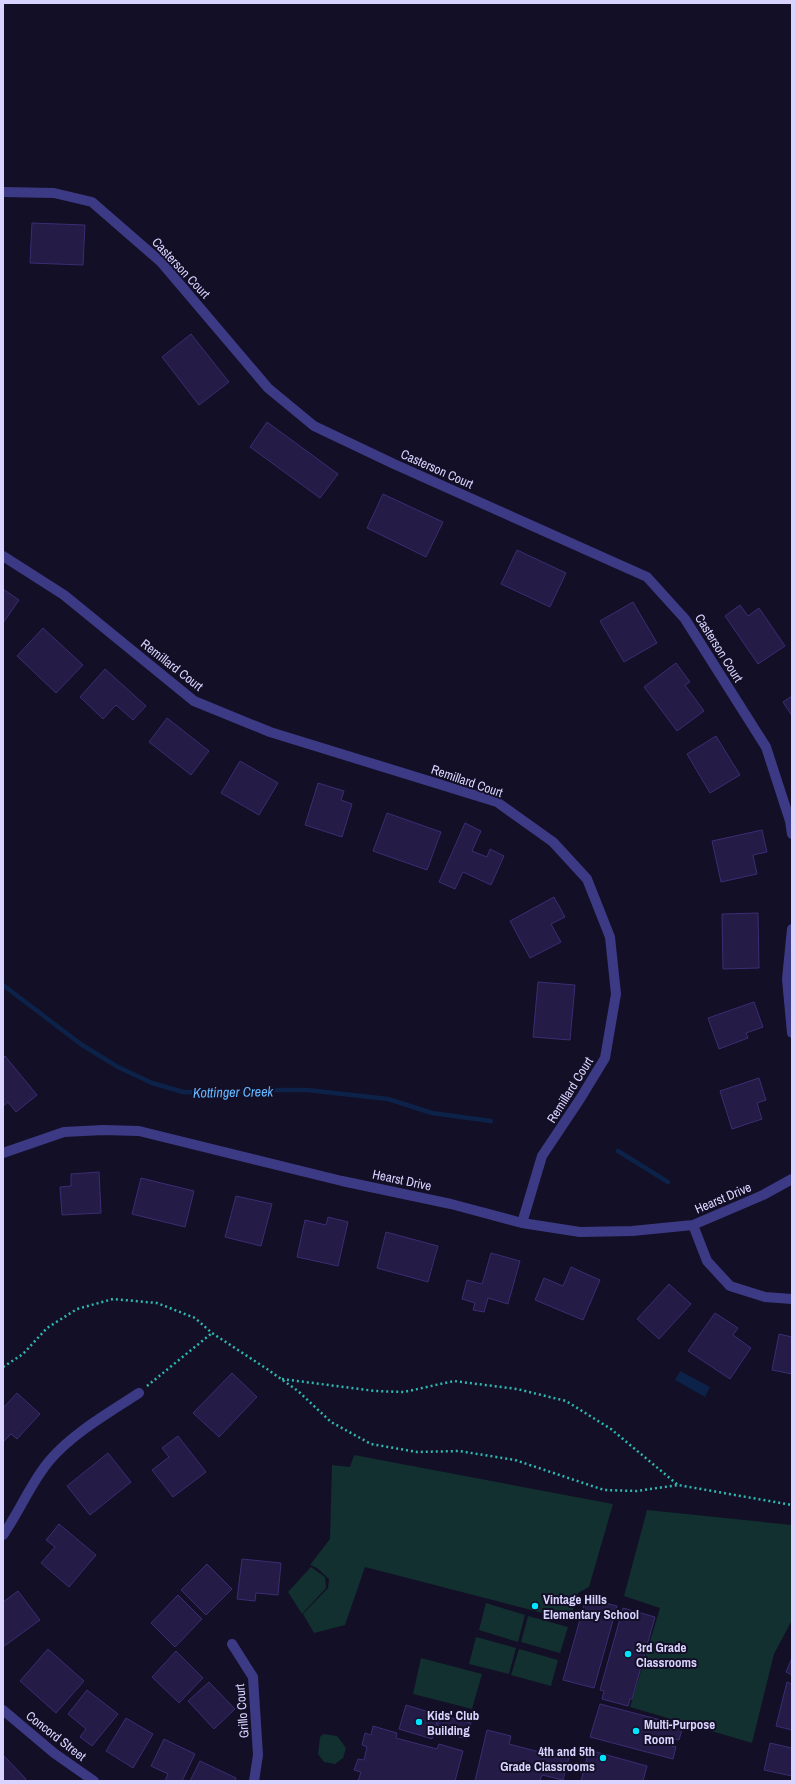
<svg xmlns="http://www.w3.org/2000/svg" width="795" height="1784" font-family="'Archivo Narrow',sans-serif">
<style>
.green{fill:#12302f}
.water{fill:#0c2248}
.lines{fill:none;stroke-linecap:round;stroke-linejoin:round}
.stream{stroke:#0c2248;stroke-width:4.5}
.building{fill:#241b47;stroke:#3b2d73}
.path{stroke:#2fb8b0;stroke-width:2.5;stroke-dasharray:2 3;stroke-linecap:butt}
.minor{stroke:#3d3a85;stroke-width:10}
.poi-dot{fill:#00e5ff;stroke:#130f26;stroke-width:1.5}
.labels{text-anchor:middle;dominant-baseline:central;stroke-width:4;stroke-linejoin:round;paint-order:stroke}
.street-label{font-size:13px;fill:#d9d4ff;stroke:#130f26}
.poi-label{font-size:13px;font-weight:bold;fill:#d9d4ff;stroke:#130f26;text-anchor:start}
.water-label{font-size:14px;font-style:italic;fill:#62b6ff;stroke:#130f26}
</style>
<rect width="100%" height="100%" fill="#130f26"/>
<!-- green -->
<path class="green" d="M354 1455 613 1504 589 1587 578 1593 570 1620 365 1567 345 1625 314 1633 303 1614 328 1588 329 1579 317 1568 310 1565 330 1539 332 1465 350 1467Z
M647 1510 792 1525V1620L774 1654 752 1743 630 1707 660 1608 624 1596Z
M311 1567 325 1577 326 1588 302 1614 288 1592Z
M486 1603 525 1615 518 1642 479 1630Z
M528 1616 568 1627 560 1653 521 1642Z
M476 1637 516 1648 509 1674 469 1664Z
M519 1649 558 1660 551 1686 511 1675Z
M421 1658 482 1674 472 1709 413 1694Z
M323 1734 337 1736 346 1748 343 1758 335 1764 324 1762 318 1754 320 1737Z"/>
<!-- water -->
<path class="water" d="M680 1371 710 1387 705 1397 675 1380Z"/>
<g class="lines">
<!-- stream -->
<path class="stream" d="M3 985 82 1045 118 1067 152 1083 183 1092 214 1093 261 1090H307L388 1099 432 1113 491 1121
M618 1151 668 1182"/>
</g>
<!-- building -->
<path class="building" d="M32 223 85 225 83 265 30 263Z
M191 334 229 382 199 405 162 357Z
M267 422 338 474 320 498 250 447Z
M383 494 443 522 426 557 367 528Z
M517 550 566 573 550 607 501 584Z
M3 589 19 600 3 623Z
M633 602 657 643 624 662 600 621Z
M740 605 748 616 759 608 785 646 758 664 725 616Z
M43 628 83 665 56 693 17 656Z
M676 663 690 682 685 685 704 711 677 731 644 687Z
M105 669 146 706 133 720 116 705 103 719 80 697Z
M792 696V716L783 702Z
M167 718 209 751 191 775 149 742Z
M716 736 740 775 710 793 687 754Z
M240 761 278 783 259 815 221 793Z
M318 783 344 791 341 800 352 804 342 837 305 825Z
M387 813 441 832 427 870 373 851Z
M465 823 481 831 472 851 487 857 490 849 504 856 491 885 463 872 455 889 439 882Z
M762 830 767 852 753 855 757 874 721 882 712 841Z
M554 897 565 917 551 924 561 942 530 958 510 921Z
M758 913 759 968 723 969 722 914Z
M538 982 575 985 570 1040 533 1037Z
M754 1002 763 1027 746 1033 748 1038 719 1049 708 1018Z
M5 1056 37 1095 16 1112 8 1102 3 1106V1058Z
M759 1078 766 1100 757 1103 762 1119 732 1129 720 1091Z
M99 1172 101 1213 62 1215 60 1187 71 1186V1174Z
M141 1178 194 1191 185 1227 132 1214Z
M236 1196 272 1204 261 1246 225 1237Z
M328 1217 348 1222 338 1266 297 1257 305 1220 326 1225Z
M386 1232 438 1246 428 1282 377 1268Z
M491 1253 520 1261 508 1304 488 1298 484 1312 473 1310 475 1303 462 1299 467 1280 482 1284Z
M571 1267 600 1280 583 1320 535 1300 544 1278 563 1286Z
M669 1284 691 1304 659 1339 637 1319Z
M715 1313 738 1328 733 1335 751 1348 730 1379 688 1351Z
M779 1334 792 1337V1374L772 1370Z
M232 1373 257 1397 219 1437 193 1413Z
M17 1393 40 1414 17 1439 11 1434 3 1442V1408Z
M178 1436 206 1472 173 1497 152 1470 169 1457 162 1448Z
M108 1453 131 1482 90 1515 67 1486Z
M59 1524 96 1555 69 1587 41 1563 55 1547 46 1540Z
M242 1559 281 1563 278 1595 256 1593 255 1601 237 1599Z
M207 1564 232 1589 206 1615 181 1590Z
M18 1591 40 1620 3 1647V1602Z
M178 1595 202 1619 175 1647 151 1623Z
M586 1598 617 1606 594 1688 563 1680Z
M623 1608 655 1617 632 1699H630L628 1706 602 1699 604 1691 600 1690Z
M48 1649 84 1681 56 1713 20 1681Z
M176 1651 203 1678 179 1703 152 1677Z
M792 1658V1675L786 1672Z
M209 1682 235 1709 214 1729 188 1701Z
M787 1682 792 1684V1730L776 1726Z
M87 1690 118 1714 92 1746 80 1737 86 1729 68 1714Z
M600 1704 683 1726 679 1740 669 1738 668 1745 676 1747 673 1759 590 1737Z
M406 1705 439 1715 432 1739 399 1729Z
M440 1715 471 1723 467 1739 436 1731Z
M126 1718 153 1734 133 1768 106 1751Z
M373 1726 397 1733 396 1738 437 1749 439 1744 463 1751 455 1781H358L361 1772 354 1770 358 1759 364 1760 367 1747 362 1745 365 1733 371 1735Z
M487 1730 511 1736 509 1744 547 1754 549 1748 570 1754 563 1780 542 1775 540 1780 545 1781H475Z
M164 1739 195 1754 182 1781H165L168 1774 151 1766Z
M770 1743 792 1748V1776L764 1770Z
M589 1750 647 1766 643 1781H581Z
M3 1755 26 1779 24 1781H3Z
M200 1761 236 1778 235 1781H190Z"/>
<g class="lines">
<!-- path -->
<path class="path" d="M3 1367 23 1354 47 1328 77 1309 113 1299 157 1303 195 1318 212 1333 267 1369 298 1391 331 1422 371 1444 417 1452 459 1451 515 1460 604 1490 637 1491 678 1485 792 1505
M282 1379 375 1391 404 1392 454 1381 517 1389 566 1401 611 1429 678 1485
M147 1386 212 1333"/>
<!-- minor -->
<path class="minor" d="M3 192 54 193 92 202 161 262 268 388 314 426 394 464 647 577 685 619 766 747 790 821 792 834
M3 556 64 595 194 701 270 732 497 802 553 842 587 879 610 937 616 994 605 1058 580 1099 542 1156 522 1223
M792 929 787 979 792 1033
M3 1153 64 1132 103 1130 139 1131 342 1181 451 1204 522 1223 580 1232 632 1231 693 1225 763 1195 792 1179
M693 1225 707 1261 730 1286 765 1297 792 1299
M3 1535C20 1511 31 1482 50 1460 73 1433 110 1412 139 1393
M232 1644 253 1677 258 1755 254 1781
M3 1710 54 1753 94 1781"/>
</g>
<!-- markers -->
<g class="poi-dot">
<circle cx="535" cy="1606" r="4"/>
<circle cx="628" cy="1654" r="4"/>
<circle cx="419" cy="1722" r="4"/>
<circle cx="636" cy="1731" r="4"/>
<circle cx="603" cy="1758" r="4"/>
</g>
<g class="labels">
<!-- street labels -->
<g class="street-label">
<text transform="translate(181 268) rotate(47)">Casterson Court</text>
<text transform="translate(437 469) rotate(24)">Casterson Court</text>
<text transform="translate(719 648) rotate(58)">Casterson Court</text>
<text transform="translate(172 665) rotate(38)">Remillard Court</text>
<text transform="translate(467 781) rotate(19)">Remillard Court</text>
<text transform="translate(570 1090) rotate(-58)">Remillard Court</text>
<text transform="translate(402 1180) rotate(12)">Hearst Drive</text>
<text transform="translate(723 1198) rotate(-23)">Hearst Drive</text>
<text transform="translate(242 1711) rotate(-95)">Grillo Court</text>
<text transform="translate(56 1736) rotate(38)">Concord Street</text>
</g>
<!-- poi labels -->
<g class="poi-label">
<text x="543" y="1599">Vintage Hills<tspan x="543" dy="15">Elementary School</tspan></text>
<text x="636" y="1647">3rd Grade<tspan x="636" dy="15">Classrooms</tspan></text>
<text x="427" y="1715">Kids' Club<tspan x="427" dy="15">Building</tspan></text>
<text x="644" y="1724">Multi-Purpose<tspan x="644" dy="15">Room</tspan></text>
<text x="595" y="1751" text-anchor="end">4th and 5th<tspan x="595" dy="15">Grade Classrooms</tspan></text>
</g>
<!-- water labels -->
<g class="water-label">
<text transform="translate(233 1092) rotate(-1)">Kottinger Creek</text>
</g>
</g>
<!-- border -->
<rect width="795" height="1784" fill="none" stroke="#d9d4ff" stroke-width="8"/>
</svg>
